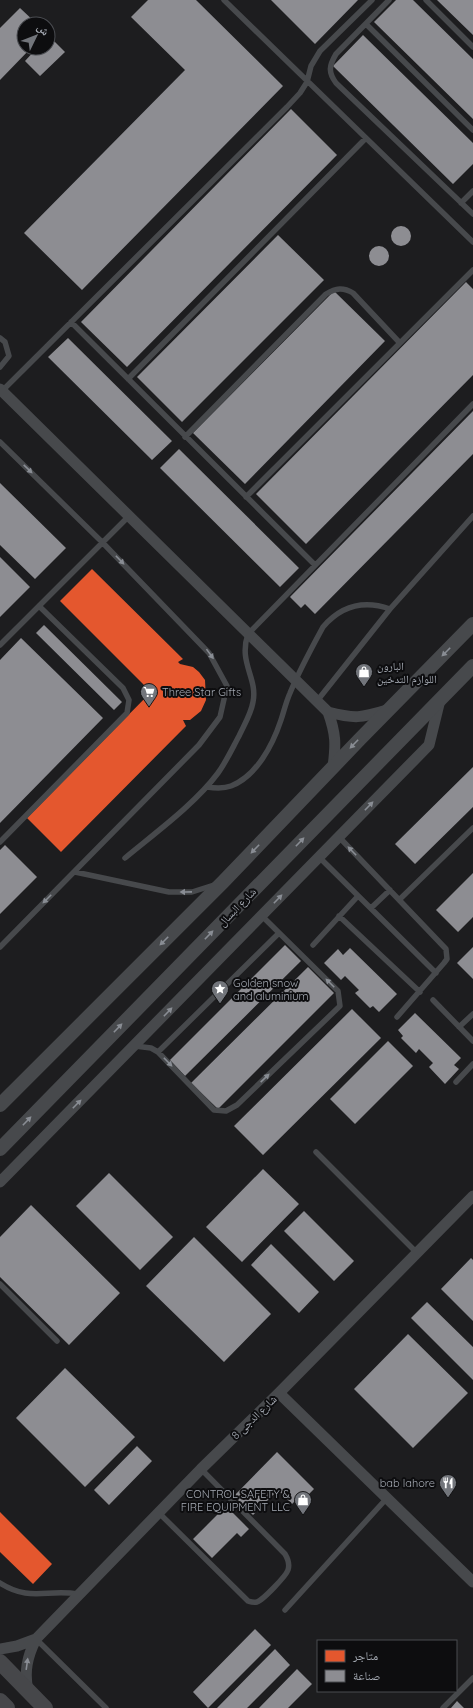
<svg xmlns="http://www.w3.org/2000/svg" width="473" height="1708" font-family="Quicksand,'Noto Naskh Arabic',sans-serif">
<style>
.built{fill:#1d1d1f;fill-rule:evenodd}
.shops{fill:#e4572e}
.industry{fill:#8d8d92}
.lines{fill:none;stroke-linecap:round;stroke-linejoin:round}
.service{stroke:#47494c;stroke-width:5.5}
.minor{stroke:#47494c;stroke-width:11}
.tertiary{stroke:#47494c;stroke-width:14}
.secondary{stroke:#46474a;stroke-width:16}
.oneway{fill:#898d94}
.labels{text-anchor:middle;dominant-baseline:central;stroke-width:4;stroke-linejoin:round;paint-order:stroke}
.poi-label{font-size:11px;fill:#a5aab3;stroke:#0d0d0f;text-anchor:start}
.street-label{font-size:11px;fill:#a5aab3;stroke:#0d0d0f}
</style>
<rect width="100%" height="100%" fill="#131313"/>
<!-- built -->
<path class="built" d="M0 0H473V1708H0ZM24 24H48V48H24ZM318 1641H456V1691H318Z"/>
<!-- shops -->
<path class="shops" d="M92 569 183 659 178 662 180 664 193 667 199 672 205 680 206 700 201 711 190 720H183L186 726 61 852 27 818 151 692 60 601Z
M0 1512 52 1564 33 1584 0 1552Z"/>
<!-- industry -->
<path class="industry" d="M148 0H196L283 86 82 290 24 233 185 70 131 17Z
M271 0H358L315 44Z
M396 0H413L473 59V119L374 22Z
M437 0H473V35Z
M20 8 37 24H24V48H31L0 80V28Z
M363 35 473 143V164L453 184 333 66Z
M49 36 65 52 40 76 25 61 37 48H48Z
M291 109 337 155 127 367 81 322Z
M391 236a10 10 0 1 1 20 0a10 10 0 1 1-20 0Z
M278 235 324 280 182 422 137 377Z
M369 256a10 10 0 1 1 20 0a10 10 0 1 1-20 0Z
M466 282 473 289V375L306 544 256 494Z
M334 291 385 341 245 484 193 433Z
M68 338 172 441 152 460 48 357Z
M473 411V454L315 614 305 604 301 608 290 597Z
M179 449 299 568 280 587 160 468Z
M0 483 66 548 35 579 0 545Z
M0 557 30 587 0 617Z
M44 625 122 702 114 710 36 633Z
M21 638 103 718 0 823V660Z
M473 767V807L415 864 395 844Z
M5 845 37 877 0 914V850Z
M473 873V917L458 932 436 910Z
M285 945 301 961 185 1076 170 1060Z
M473 947V979L457 963Z
M350 948 397 994 379 1012 373 1006 370 1008 355 993 359 990 345 976 341 980 324 963 338 949 343 955Z
M308 967 334 993 218 1109 191 1083Z
M352 1009 381 1038 263 1155 234 1126Z
M415 1013 461 1058 454 1065 459 1069 445 1084 429 1067 433 1063 419 1049 416 1053 401 1038 403 1036 398 1030Z
M388 1041 413 1066 355 1124 330 1099Z
M263 1169 299 1204 242 1262 206 1227Z
M109 1173 173 1237 140 1270 76 1206Z
M31 1205 120 1293 69 1345 0 1277V1237Z
M304 1211 354 1261 334 1281 284 1231Z
M194 1237 271 1314 224 1362 146 1286Z
M271 1244 319 1292 299 1313 251 1265Z
M471 1258 473 1260V1321L441 1289Z
M427 1302 473 1347V1380L411 1318Z
M408 1334 468 1393 413 1448 354 1389Z
M65 1368 135 1437 85 1487 16 1418Z
M137 1446 152 1461 109 1505 94 1490Z
M277 1452 314 1489 307 1496 304 1492 292 1504 278 1490 253 1515 234 1496Z
M226 1506 249 1529 241 1537 237 1533 212 1558 193 1539Z
M255 1629 271 1645 208 1708 193 1692Z
M275 1649 290 1665 247 1708H217Z
M297 1669 312 1684 288 1708H259Z
M457 1701 464 1708H451Z"/>
<g class="lines">
<!-- service -->
<path class="service" d="M224 0 473 242
M389 0 336 54C329 66 328 72 336 83L473 214
M426 0 473 47
M366 24 473 130
M461 203 473 191
M71 322 315 565
M0 338 5 342 9 356 0 367
M128 379 366 138
M2 391 287 107 300 93 307 82 311 66 320 51 372 0
M185 437 326 294C336 288 343 287 353 293L399 342
M0 442 102 542 209 653 227 686 220 717 199 745 0 947
M246 497 473 270
M0 645 129 516
M317 701 390 609 473 516
M207 787C214 788 223 789 231 786 257 776 273 744 281 720 284 711 286 702 290 693 299 671 311 649 323 627 341 606 364 600 390 609
M339 837 446 949 447 959 444 963 397 1017
M0 842 127 713 129 700 123 688 39 606
M319 857 436 973
M125 858C155 833 195 804 218 773 226 762 232 749 239 736 244 725 251 714 253 702 258 678 238 663 248 634L473 404
M75 872 169 892H192L214 885
M399 900 473 828
M371 908 390 890
M339 916 420 992
M313 945 358 896
M433 1000 473 1041
M459 1027 473 1014
M135 1046 151 1048 158 1052 214 1110 226 1111 237 1105 340 1006 338 991 262 916
M158 1052 279 933
M456 1082 473 1064
M316 1152 417 1253
M0 1284 57 1341
M158 1512 248 1601C251 1602 253 1603 257 1602 263 1600 286 1576 288 1570 290 1564 288 1559 285 1554L201 1469
M0 1583C30 1602 46 1589 78 1594
M285 1610 387 1498
M36 1639 106 1708
M443 1708 473 1678"/>
<!-- minor -->
<path class="minor" d="M0 389 328 712C336 734 336 744 333 767
M328 712C355 719 361 718 387 710
M0 1182 429 745 440 700
M279 1393 473 1582
M0 1649 17 1646 36 1639
M28 1691C24 1672 27 1657 36 1639L201 1469 279 1393 473 1196"/>
<!-- tertiary -->
<path class="tertiary" d="M0 1105 223 882 359 740 473 624
M0 1149 473 666"/>
<!-- secondary -->
<path class="secondary" d="M0 1662 45 1708
M0 1701 7 1708"/>
</g>
<!-- one-way arrows -->
<defs><path id="oneway-solid" d="M-6-.8H1V-3.2L6.5 0L1 3.2V.8H-6Z"/></defs>
<g class="oneway">
<use href="#oneway-solid" transform="translate(28 469) rotate(44)"/>
<use href="#oneway-solid" transform="translate(120 560) rotate(46)"/>
<use href="#oneway-solid" transform="translate(446 652) rotate(135)"/>
<use href="#oneway-solid" transform="translate(210 654) rotate(54)"/>
<use href="#oneway-solid" transform="translate(354 744) rotate(134)"/>
<use href="#oneway-solid" transform="translate(369 806) rotate(-46)"/>
<use href="#oneway-solid" transform="translate(300 842) rotate(-46)"/>
<use href="#oneway-solid" transform="translate(255 849) rotate(134)"/>
<use href="#oneway-solid" transform="translate(352 851) rotate(-134)"/>
<use href="#oneway-solid" transform="translate(186 892) rotate(179)"/>
<use href="#oneway-solid" transform="translate(47 899) rotate(135)"/>
<use href="#oneway-solid" transform="translate(278 899) rotate(-46)"/>
<use href="#oneway-solid" transform="translate(209 935) rotate(-46)"/>
<use href="#oneway-solid" transform="translate(164 941) rotate(135)"/>
<use href="#oneway-solid" transform="translate(330 983) rotate(-135)"/>
<use href="#oneway-solid" transform="translate(168 1012) rotate(-46)"/>
<use href="#oneway-solid" transform="translate(118 1028) rotate(-46)"/>
<use href="#oneway-solid" transform="translate(168 1062) rotate(46)"/>
<use href="#oneway-solid" transform="translate(265 1078) rotate(-44)"/>
<use href="#oneway-solid" transform="translate(77 1104) rotate(-45)"/>
<use href="#oneway-solid" transform="translate(27 1121) rotate(-46)"/>
<use href="#oneway-solid" transform="translate(27 1664) rotate(-82)"/>
</g>
<!-- icons -->
<defs>
<symbol id="shop-pin" viewBox="-11 -11 22 30"><path d="M0 17L-7.5 6A9.5 9.5 0 1 1 7.5 6Z" fill="#72757b" stroke="#0d0d0f"/><path d="M-5-2.5h2.3a2.7 3.5 0 0 1 5.4 0H5L5.5 6h-11ZM-1.5-2.5h3a1.5 2.3 0 0 0-3 0Z" fill="#fff"/></symbol>
<symbol id="supermarket-pin" viewBox="-11 -11 22 30"><path d="M0 17L-7.5 6A9.5 9.5 0 1 1 7.5 6Z" fill="#72757b" stroke="#0d0d0f"/><path d="M-6-5.5h2.5l.6 2H6L4.5 2H-2.5L-4.4-4H-6ZM-1.5 3.2a1.3 1.3 0 1 0 .1 0ZM3 3.2a1.3 1.3 0 1 0 .1 0Z" fill="#fff"/></symbol>
<symbol id="sight-pin" viewBox="-11 -11 22 30"><path d="M0 17L-7.5 6A9.5 9.5 0 1 1 7.5 6Z" fill="#72757b" stroke="#0d0d0f"/><path d="M0-6L1.8-2.2L6-1.7L2.9 1.2L3.7 5.4L0 3.3L-3.7 5.4L-2.9 1.2L-6-1.7L-1.8-2.2Z" fill="#fff"/></symbol>
<symbol id="restaurant-pin" viewBox="-11 -11 22 30"><path d="M0 17L-7.5 6A9.5 9.5 0 1 1 7.5 6Z" fill="#72757b" stroke="#0d0d0f"/><path d="M-5-6h1v4h1v-4h1v4h1v-4h1v5L-1.5 .5V6h-2V.5L-5-1ZM5-6V6H3V1.5H1.5Q1.5-4 5-6Z" fill="#fff"/></symbol>
</defs>
<g fill-rule="evenodd">
<use href="#shop-pin" x="354" y="662" width="20" height="27"/>
<use href="#supermarket-pin" x="139" y="682" width="20" height="27"/>
<use href="#sight-pin" x="210" y="979" width="20" height="27"/>
<use href="#restaurant-pin" x="438" y="1473" width="20" height="27"/>
<use href="#shop-pin" x="293" y="1490" width="20" height="27"/>
</g>
<g class="labels">
<!-- poi labels -->
<g class="poi-label">
<text x="377" y="666">البارون<tspan x="377" dy="13">اللوازم التدخين</tspan></text>
<text x="162" y="692">Three Star Gifts</text>
<text x="233" y="983">Golden snow<tspan x="233" dy="13">and aluminium</tspan></text>
<text x="435" y="1483" text-anchor="end">bab lahore</text>
<text x="290" y="1494" text-anchor="end">CONTROL SAFETY &amp;<tspan x="290" dy="13">FIRE EQUIPMENT LLC</tspan></text>
</g>
<!-- street labels -->
<g class="street-label">
<text transform="translate(237 907) rotate(-46)">شارع البسال</text>
<text transform="translate(254 1417) rotate(-44)">شارع الدجى 8</text>
</g>
</g>
<!-- legend -->
<rect x="317" y="1640" width="140" height="52" fill="#0d0d0f" stroke="#4a4c51"/>
<rect x="325" y="1650" width="20" height="12" fill="#e4572e" stroke="#4a4c51"/>
<text x="353" y="1660" font-size="12" fill="#a5aab3">متاجر</text>
<rect x="325" y="1670" width="20" height="12" fill="#8d8d92" stroke="#4a4c51"/>
<text x="353" y="1680" font-size="12" fill="#a5aab3">صناعة</text>
<!-- north arrow -->
<g transform="translate(36 36) rotate(47)"><circle r="19" fill="#0d0d0f" stroke="#4a4c51"/>
<path d="M0-3L7 15L0 10L-7 15Z" fill="#72757b"/>
<text y="-6" font-size="11" font-weight="bold" text-anchor="middle" fill="#a5aab3">ش</text>
</g>
</svg>
